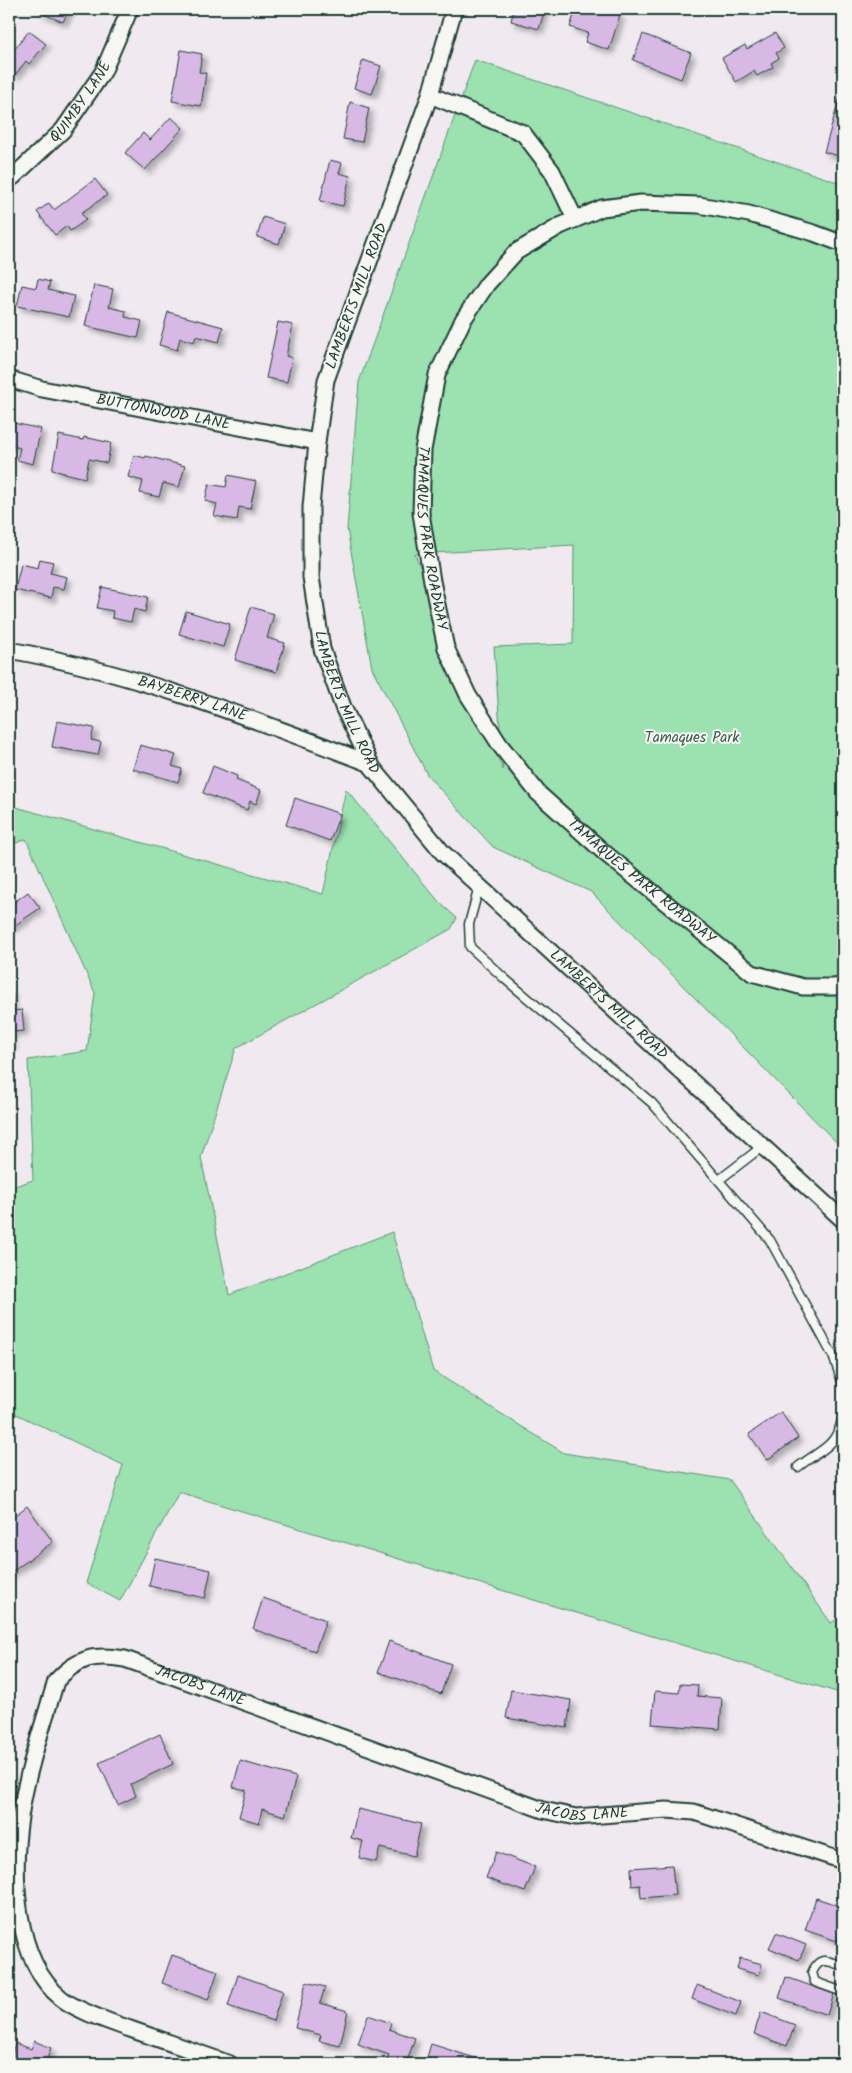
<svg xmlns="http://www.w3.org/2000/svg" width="852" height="2073" font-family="Kalam,sans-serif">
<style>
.green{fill:#9be2b0;stroke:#5d9072;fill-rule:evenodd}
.building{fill:#d8b9e6;stroke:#1f3d34;filter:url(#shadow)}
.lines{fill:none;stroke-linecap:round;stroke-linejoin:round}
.lane-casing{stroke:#1f3d34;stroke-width:11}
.street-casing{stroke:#1f3d34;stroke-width:19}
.lane{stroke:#f6f6f2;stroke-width:8}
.street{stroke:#f6f6f2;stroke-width:15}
.labels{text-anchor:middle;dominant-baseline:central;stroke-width:4;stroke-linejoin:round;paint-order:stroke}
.street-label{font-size:15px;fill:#1f3d34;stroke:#f6f6f2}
.park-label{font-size:15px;fill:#385e4d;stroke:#f6f6f2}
</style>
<defs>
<filter id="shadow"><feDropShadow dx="4.5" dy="4.5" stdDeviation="2.5" flood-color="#0004"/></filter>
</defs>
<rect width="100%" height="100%" fill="#f0eaf0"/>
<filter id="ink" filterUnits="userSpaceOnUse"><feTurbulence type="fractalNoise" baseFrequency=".02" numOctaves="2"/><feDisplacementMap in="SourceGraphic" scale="10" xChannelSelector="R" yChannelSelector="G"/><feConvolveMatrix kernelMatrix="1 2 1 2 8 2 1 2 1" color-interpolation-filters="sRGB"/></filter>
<g filter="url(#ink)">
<!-- green -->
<path class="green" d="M475 60 843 184V1149L591 892 493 847 428 776 372 668 347 529 359 382ZM574 545 573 644 494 647 503 770 415 554Z
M346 789 440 903 457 918 451 929 236 1048 201 1157 229 1295 392 1232 433 1371 564 1453 730 1480 831 1623 843 1615V1694L179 1492 120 1601 86 1583 123 1465 14 1413 9 1430V1188L33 1180 28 1060 87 1051 95 993 26 839 9 846V805L323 894Z"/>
<!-- building -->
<path class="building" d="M41 9H69L63 22 39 12Z
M514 9H545L539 29 511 21Z
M576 9H600L620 15 609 50 585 42 588 33 570 27Z
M29 31 46 44 29 64 26 61 15 75 9 70V56Z
M775 33 784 48 776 53 779 58 771 63 773 67 757 76 754 71 736 82 722 58 745 45 747 49Z
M643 34 691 53 681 79 633 60Z
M181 50 202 54 199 72 206 73 201 106 172 101Z
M363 60 381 66 372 94 354 88Z
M841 93H843V157L824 152Z
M350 102 369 108 362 142 343 139Z
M171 117 183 128 145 170 125 153 143 133 150 140Z
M330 160 342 163 339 173 350 176 343 206 320 201Z
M95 179 107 195 81 213 86 220 70 231 67 226 55 235 37 212 49 203 54 210Z
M263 217 285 224 279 244 257 237Z
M38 279 50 282 48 290 74 296 69 317 17 306 22 285 36 288Z
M94 285 113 289 109 307 126 311 125 317 142 321 138 338 85 326Z
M168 312 223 327 219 342 196 336 194 342 180 338 177 350 159 345Z
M278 322 293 325 286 356 292 358 287 382 266 378Z
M9 422 41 429 33 464 17 460 20 448 9 445Z
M59 435 83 440 84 437 111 443 107 463 89 459 85 478 52 470Z
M134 455 145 458 146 456 185 466 179 487 163 483 159 497 140 493 143 481 128 477Z
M228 475 256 481 250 509 239 507 237 520 214 516 217 504 205 501 209 484 226 487Z
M40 559 53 562 50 573 67 577 64 589 53 587 51 598 15 590 21 564 38 568Z
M102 587 148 597 145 612 134 609 131 622 112 618 113 611 97 608Z
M251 607 274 614 267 638 285 643 276 672 235 660Z
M186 611 230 624 223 647 179 634Z
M57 721 94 728 91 740 101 742 98 755 52 747Z
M140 745 176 755 172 766 182 769 178 782 133 769Z
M213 766 237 776 236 780 261 790 256 804 250 801 247 810 203 793Z
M295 798 340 814 330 841 286 825Z
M28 892 40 908 11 928 9 925V906Z
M9 990H11L13 1011 22 1010 24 1031 10 1032 12 1045 9 1046Z
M781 1412 798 1438 767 1460 749 1434Z
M27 1506 53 1542 9 1574V1520Z
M155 1558 211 1570 205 1598 149 1586Z
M263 1598 326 1620 315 1651 253 1629Z
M389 1641 451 1664 441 1694 378 1672Z
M680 1684 698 1685 697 1696 722 1698 720 1729 652 1724 655 1691 679 1693Z
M511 1690 571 1700 567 1728 506 1718Z
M160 1734 173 1764 131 1784 136 1796 118 1805 99 1763Z
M240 1761 296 1777 285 1816 262 1809 259 1823 239 1817 246 1790 233 1787Z
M358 1809 421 1824 414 1856 380 1848 376 1862 359 1858 363 1841 351 1838Z
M496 1852 535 1867 525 1892 486 1878Z
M672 1865 675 1895 641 1898 640 1885 632 1886 631 1868Z
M816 1898 843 1907V1920L837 1941 805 1930Z
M776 1933 806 1945 799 1960 769 1948Z
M172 1955 218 1971 208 2000 162 1983Z
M740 1958 762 1964 759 1975 737 1969Z
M238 1975 283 1991 273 2021 228 2006Z
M786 1977 834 1994 827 2015 779 1998Z
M306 1982 325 1987 320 2003 348 2011 340 2046 319 2041 321 2035 295 2028Z
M697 1985 741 2002 736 2016 692 1999Z
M761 2012 795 2025 787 2046 754 2034Z
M368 2015 391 2023 389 2029 415 2038 406 2064 386 2063 389 2055 358 2044Z
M34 2041 51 2048 45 2064H9L15 2043 31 2049Z
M431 2044 478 2059 476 2064H425Z"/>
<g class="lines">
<defs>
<path id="lane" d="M479 887 469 924 470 947 505 979 652 1103 770 1240 833 1356 843 1384
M719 1180 763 1146
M798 1467C822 1448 835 1449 843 1417
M843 1966C829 1961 819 1955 812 1973L815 1982 843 1992"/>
<g id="street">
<path id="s1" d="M454 9 430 95 326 380 317 442 311 507V577L322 649 343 707 372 767 443 853 843 1220"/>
<path d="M430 95 523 133 552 171 575 219"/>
<path id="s2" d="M9 179 13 177 63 130 103 72 130 9"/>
<path id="s3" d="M843 244 814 233 749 214 699 205 641 203 602 208 560 226 516 252 487 284 463 320 437 375 423 450 421 513 432 581 446 648 468 695 500 745 538 793 606 854 752 973 803 987H834L843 985"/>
<path id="s4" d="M9 379 42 389 317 442"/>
<path id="s5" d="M9 650C133 672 253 719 371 764"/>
<path id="s6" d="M230 2064C197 2052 164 2041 130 2029 111 2022 77 2011 61 1998 14 1960 12 1873 20 1817 27 1771 43 1725 56 1681 78 1657 94 1654 125 1659L543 1810 576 1817 666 1810 694 1812 843 1861"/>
</g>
</defs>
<!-- lane casing -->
<use href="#lane" class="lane-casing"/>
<!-- street casing -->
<use href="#street" class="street-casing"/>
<!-- lane -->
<use href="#lane" class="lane"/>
<!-- street -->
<use href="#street" class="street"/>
</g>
</g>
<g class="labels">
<!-- street labels -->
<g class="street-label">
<text stroke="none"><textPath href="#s2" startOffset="106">QUIMBY LANE</textPath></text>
<text transform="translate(357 296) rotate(-70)">LAMBERTS MILL ROAD</text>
<text stroke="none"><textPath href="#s4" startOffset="158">BUTTONWOOD LANE</textPath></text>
<text stroke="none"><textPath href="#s3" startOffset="656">TAMAQUES PARK ROADWAY</textPath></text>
<text stroke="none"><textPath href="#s5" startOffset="190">BAYBERRY LANE</textPath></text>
<text stroke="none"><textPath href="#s1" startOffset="722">LAMBERTS MILL ROAD</textPath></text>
<text stroke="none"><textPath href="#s3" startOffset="1076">TAMAQUES PARK ROADWAY</textPath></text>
<text stroke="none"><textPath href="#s1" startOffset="1128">LAMBERTS MILL ROAD</textPath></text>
<text stroke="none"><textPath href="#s6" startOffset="672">JACOBS LANE</textPath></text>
<text stroke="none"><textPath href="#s6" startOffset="1076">JACOBS LANE</textPath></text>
</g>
<!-- park labels -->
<g class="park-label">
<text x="692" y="738">Tamaques Park</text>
</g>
</g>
<!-- margin -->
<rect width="852" height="2073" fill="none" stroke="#f6f6f2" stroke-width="30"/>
<rect x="15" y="15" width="822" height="2043" fill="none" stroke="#1f3d34" stroke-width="2" filter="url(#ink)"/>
</svg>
